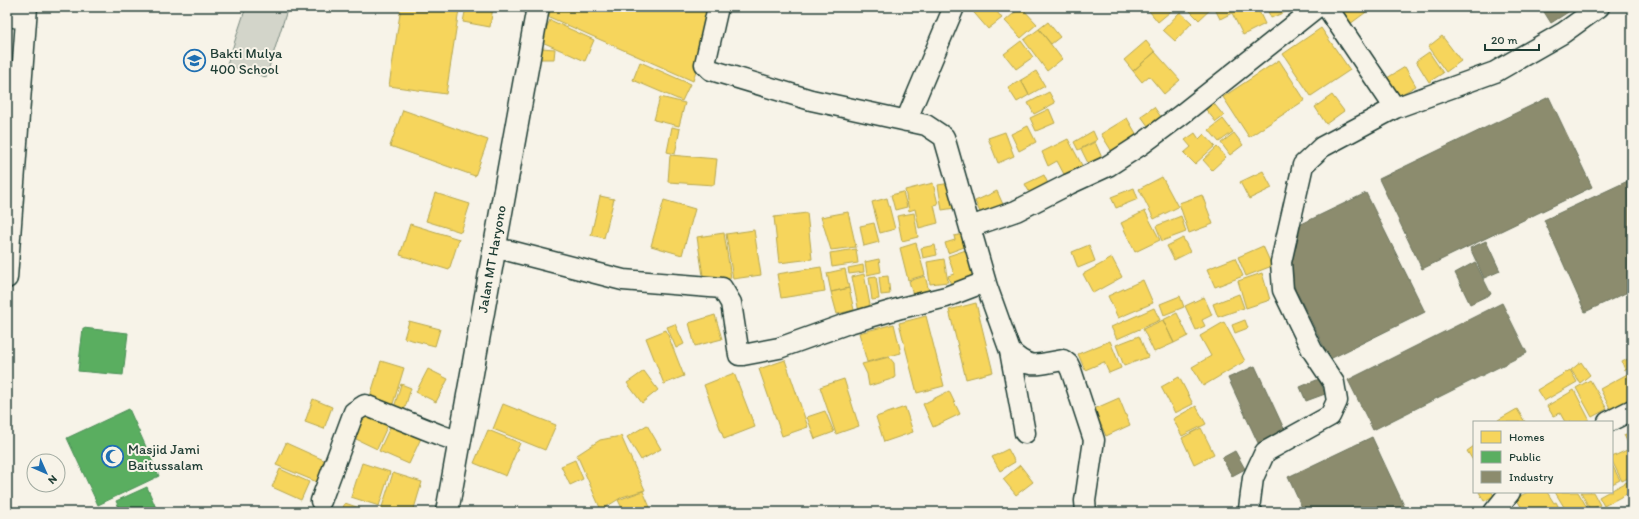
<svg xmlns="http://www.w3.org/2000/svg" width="1639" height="519" font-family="Itim,sans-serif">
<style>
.green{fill:#d3d5ca;stroke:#79897f}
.homes{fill:#f6d55c;stroke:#b6a750}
.public{fill:#5aae61;stroke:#488c54}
.industry{fill:#8c8c6e;stroke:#6b745d}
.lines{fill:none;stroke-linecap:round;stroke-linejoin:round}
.minor-casing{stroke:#1f3d34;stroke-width:23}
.secondary-casing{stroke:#1f3d34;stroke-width:25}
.minor{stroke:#f7f3e8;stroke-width:20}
.secondary{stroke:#f7f3e8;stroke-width:22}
.labels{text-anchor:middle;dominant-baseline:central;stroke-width:4;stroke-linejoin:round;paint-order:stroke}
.poi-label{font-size:14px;fill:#1f3d34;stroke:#f7f3e8;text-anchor:start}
.street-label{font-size:14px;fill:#1f3d34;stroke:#f7f3e8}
</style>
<rect width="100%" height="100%" fill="#f7f3e8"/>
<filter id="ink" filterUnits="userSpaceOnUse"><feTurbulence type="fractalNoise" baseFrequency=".025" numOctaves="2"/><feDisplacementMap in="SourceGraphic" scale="8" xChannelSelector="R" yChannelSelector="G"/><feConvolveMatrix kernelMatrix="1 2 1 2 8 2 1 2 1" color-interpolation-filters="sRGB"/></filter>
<g filter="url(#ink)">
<!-- green -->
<path class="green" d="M246 7H288L266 77 227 65Z"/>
<!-- homes -->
<path class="homes" d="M401 7H436L459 10 446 94 389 86Z
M466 7H493L490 27 463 22Z
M549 7H714L693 81 547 16Z
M969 7H993L1002 18 988 29Z
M1021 7 1037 24 1021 38 1005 21Z
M1146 7H1176L1158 22Z
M1186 7H1212V8L1199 20Z
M1214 7H1257L1265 24 1243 35 1232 13 1220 19Z
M1266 7H1291L1292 9 1271 18Z
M1337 7H1373L1350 24Z
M1180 12 1192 23 1175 41 1163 30Z
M550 20 594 40 585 61 540 41Z
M1048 22 1060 37 1051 44 1039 29Z
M1321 28 1350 70 1311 96 1283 54Z
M1039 29 1062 59 1047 71 1024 40Z
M1442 36 1461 61 1446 72 1428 47Z
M1021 41 1033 57 1016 69 1004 54Z
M1146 41 1155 52 1133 71 1124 60Z
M541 48 555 49 554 59H540Z
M1155 52 1180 80 1164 94 1149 76 1142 82 1133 71Z
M1429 52 1443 73 1429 82 1416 61Z
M1279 60 1305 100 1249 137 1223 97Z
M640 62 690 84 682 101 633 80Z
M1405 67 1416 86 1393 99 1382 81Z
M1036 71 1045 86 1029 95 1021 80Z
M1021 80 1029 95 1017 102 1008 88Z
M1049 92 1055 103 1034 114 1028 103Z
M1332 95 1344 111 1326 124 1315 107Z
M660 97 685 103 679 126 654 120Z
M1211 100 1224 116 1216 122 1203 106Z
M1154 107 1166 124 1153 133 1141 116Z
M1049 109 1055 123 1036 131 1030 118Z
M403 110 488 140 475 176 390 146Z
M1127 118 1141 142 1116 158 1101 134Z
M1223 119 1233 132 1219 142 1209 130Z
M1028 126 1036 142 1019 151 1011 134Z
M672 127 680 129 675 154 667 152Z
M1093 131 1097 140 1078 150 1074 142Z
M1005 132 1014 156 998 163 988 138Z
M1195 133 1199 139 1204 134 1215 146 1195 164 1184 153 1191 147 1185 140Z
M1234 133 1243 145 1230 155 1221 143Z
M1068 139 1084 169 1066 178 1057 161 1048 166 1042 152Z
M1095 142 1106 167 1093 173 1081 149Z
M1217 147 1226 157 1212 170 1203 160Z
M670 155 717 159 714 185 668 182Z
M1263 171 1272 188 1249 199 1240 182Z
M1044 175 1050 188 1032 197 1025 184Z
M1162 177 1178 207 1154 219 1139 189Z
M933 183 938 204 934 205 938 223 919 228 915 209 909 211 905 190Z
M951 183 955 208 942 210 938 185Z
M1134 188 1138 199 1116 208 1111 197Z
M997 191 1005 209 983 219 975 201Z
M903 192 907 207 895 210 891 195Z
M435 193 470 204 461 232 426 221Z
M1202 195 1213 224 1189 233 1179 203Z
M600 196 614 199 604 238 591 235Z
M887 198 895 229 880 233 872 202Z
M664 200 695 209 682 255 651 246Z
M1145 211 1160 240 1135 252 1121 223Z
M848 212 856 247 831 250 821 217Z
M807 213 812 259 779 263 774 217Z
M914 213 918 237 902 241 897 216Z
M1181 216 1186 232 1162 241 1156 226Z
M874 223 879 242 864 246 860 226Z
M410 224 459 239 449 270 400 255Z
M754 230 761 275 733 279 726 234Z
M724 233 731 278 704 282 697 237Z
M964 234 967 246 948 253 945 243 955 240 954 236Z
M1183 238 1190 252 1174 260 1167 246Z
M916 243 925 275 908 280 900 248Z
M935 245 937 255 923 258 921 248Z
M1089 245 1095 261 1078 268 1072 252Z
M1263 246 1272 266 1246 276 1238 257Z
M856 249 858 263 832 267 830 253Z
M969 249 979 278 952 288 948 276 954 274 948 256Z
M1112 258 1122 277 1093 293 1083 274Z
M1235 258 1243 276 1215 287 1207 269Z
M879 259 881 272 867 275 865 262Z
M944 259 948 282 930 284 927 262Z
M863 265 864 272 849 274 848 268Z
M821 267 825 291 781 298 777 274Z
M845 269 849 288 831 292 827 273Z
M1262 273 1270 300 1246 308 1238 281Z
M864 274 871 310 859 312 852 277Z
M876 276 879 299 872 300 869 277Z
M888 276 890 294 881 295 879 277Z
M925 276 931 299 915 303 909 281Z
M1143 280 1153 303 1118 318 1108 296Z
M849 288 854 310 837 314 831 292Z
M1239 294 1244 308 1218 317 1213 304Z
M1180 296 1184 307 1164 315 1160 304Z
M1204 297 1212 315 1202 320 1205 326 1196 330 1185 306Z
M976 303 993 372 966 379 949 310Z
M1154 308 1160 320 1117 339 1111 327Z
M1177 313 1188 336 1174 343 1163 320Z
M715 315 722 339 695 346 689 323Z
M926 316 944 386 917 393 899 323Z
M1163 320 1174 343 1154 352 1143 329Z
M1245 320 1248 328 1235 333 1232 325Z
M409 321 440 329 435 346 404 338Z
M1224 322 1245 361 1203 386 1192 367 1211 356 1200 336Z
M675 324 684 344 676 348 667 327Z
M894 324 901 353 867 362 859 333Z
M666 330 684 376 664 384 646 338Z
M1139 336 1148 357 1124 366 1116 345Z
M1110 341 1121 368 1109 373 1104 362 1085 370 1078 354Z
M889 357 894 363 895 378 869 386 867 374 862 364Z
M1632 357V367L1625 370 1622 362Z
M785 360 808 427 782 436 759 369Z
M381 361 404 368 392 407 369 400Z
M1581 362 1590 375 1580 383 1571 370Z
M428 369 448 379 436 402 416 392Z
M1570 370 1577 382 1544 401 1537 390Z
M644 371 658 390 642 403 627 383Z
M1631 372 1632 375V399L1611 410 1600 389Z
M734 373 755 427 724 439 704 385Z
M1179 377 1193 404 1175 413 1161 387Z
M844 379 859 426 836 434 820 387Z
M1590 380 1607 409 1592 417 1576 388Z
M401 384 411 388 404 411 394 408Z
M1574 390 1589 419 1584 422H1565L1560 413 1553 416 1547 406Z
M949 391 960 414 933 427 923 404Z
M1119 398 1130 425 1106 436 1094 409Z
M313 399 332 407 324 429 305 422Z
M503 404 556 425 545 450 493 429Z
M1196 406 1206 424 1182 436 1173 419Z
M905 407 913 432 884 442 876 417Z
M368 408 391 418 377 449 354 438Z
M1517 409 1525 422H1499L1498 420Z
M825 411 834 432 815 439 807 417Z
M392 423 422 436 409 464 379 451Z
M647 425 661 449 641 460 627 437Z
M1201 428 1214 454 1194 464 1182 438Z
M488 430 520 443 506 476 474 463Z
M1632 431V451L1624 435Z
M621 436 645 490 622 497 601 510 577 455 600 440Z
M286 443 326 461 317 482 276 465Z
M1474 446V462L1467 451Z
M1008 449 1015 462 1000 471 992 457Z
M1627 450 1632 460V476L1622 481 1612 461V457Z
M575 460 583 479 570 485 561 466Z
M362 463 390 472 379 506 351 497Z
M1020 465 1033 482 1016 495 1003 479Z
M1612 465 1620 480 1612 484Z
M280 469 309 482 301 500 272 487Z
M393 473 422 482 413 512H389L381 510Z
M1627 482 1632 491 1604 506 1599 497 1608 492H1612V490Z
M643 491 652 512H624L618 500Z
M1479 492H1492L1494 496 1484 501Z
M1528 492H1547L1554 503 1556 502 1561 512H1524L1516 498Z
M1555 492H1578L1589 511 1567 512Z
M1581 492H1593L1600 505 1590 510Z
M345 503 371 512H341Z"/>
<!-- public -->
<path class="public" d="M83 328 128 333 123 375 78 371Z
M129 409 159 476 98 505 67 438Z
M147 487 156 508 148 512H121L116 501Z"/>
<!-- industry -->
<path class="industry" d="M1541 7H1576L1551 23Z
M1549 97 1592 187 1422 269 1379 179Z
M1632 179V290L1585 312 1544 220Z
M1366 193 1425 312 1330 359 1284 266 1289 230Z
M1486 241 1500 271 1484 278 1470 248Z
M1475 262 1491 294 1470 304 1455 273Z
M1502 303 1527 353 1373 430 1348 380Z
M1255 366 1286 433 1259 445 1228 378Z
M1319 379 1325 394 1306 401 1300 387Z
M1372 437 1407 512H1304L1288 477Z
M1235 451 1245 469 1232 476 1222 458Z"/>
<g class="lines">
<defs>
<path id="minor" d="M718 7 705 64 711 70 811 100 926 125 944 137 987 287 1010 351 1025 433
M1327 7 1395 108
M7 16 26 19
M906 121 954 7
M970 227 1016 211 1069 184 1108 166 1142 144 1181 115 1317 7
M494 248 510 251 623 280 722 288 731 303 739 355H743L779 348 846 324 901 308 946 297 985 282
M7 278 27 7
M1010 351C1030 371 1038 364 1063 360L1068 364 1071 370 1094 440 1085 501 1086 512
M1608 422 1632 410
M321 501 354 412 365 405 440 435 460 442
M1252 512 1249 509 1253 478 1265 452 1330 416 1337 401 1334 383 1312 350 1283 290 1281 262 1303 165 1322 147 1395 108 1495 72 1563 33 1599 7
M1494 512 1510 492"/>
<path id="secondary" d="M447 512 538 7"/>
</defs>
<!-- minor casing -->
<use href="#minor" class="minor-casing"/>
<!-- secondary casing -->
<use href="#secondary" class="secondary-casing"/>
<!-- minor -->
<use href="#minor" class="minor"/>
<!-- secondary -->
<use href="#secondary" class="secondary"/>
</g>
</g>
<!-- icons -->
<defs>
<symbol id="school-ring" viewBox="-11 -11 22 22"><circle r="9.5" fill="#f7f3e8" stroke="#1f6fb2" stroke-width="1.5"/><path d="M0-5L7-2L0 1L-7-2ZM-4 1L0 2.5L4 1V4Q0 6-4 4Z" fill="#1f6fb2"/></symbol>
<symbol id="mosque-ring" viewBox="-11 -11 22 22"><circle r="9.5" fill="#f7f3e8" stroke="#1f6fb2" stroke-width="1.5"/><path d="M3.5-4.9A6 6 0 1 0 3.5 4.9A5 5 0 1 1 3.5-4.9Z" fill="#1f6fb2"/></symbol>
</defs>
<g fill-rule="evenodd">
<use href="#school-ring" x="182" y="48" width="25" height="25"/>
<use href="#mosque-ring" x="100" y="444" width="25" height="25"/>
</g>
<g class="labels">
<!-- poi labels -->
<g class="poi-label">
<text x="210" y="53">Bakti Mulya<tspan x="210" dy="16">400 School</tspan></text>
<text x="128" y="449">Masjid Jami<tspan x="128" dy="16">Baitussalam</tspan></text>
</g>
<!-- street labels -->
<g class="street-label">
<text transform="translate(492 259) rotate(-80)">Jalan MT Haryono</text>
</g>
</g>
<!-- margin -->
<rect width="1639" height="519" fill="none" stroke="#f7f3e8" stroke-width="24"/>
<rect x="12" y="12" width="1615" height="495" fill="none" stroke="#1f3d34" stroke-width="1.5" filter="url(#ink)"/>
<!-- legend -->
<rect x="1473" y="421" width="140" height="72" fill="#f7f3e8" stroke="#a1aaa0"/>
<rect x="1481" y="431" width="20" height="12" fill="#f6d55c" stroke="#a1aaa0"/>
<text x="1509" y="441" font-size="12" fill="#1f3d34">Homes</text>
<rect x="1481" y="451" width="20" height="12" fill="#5aae61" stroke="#a1aaa0"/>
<text x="1509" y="461" font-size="12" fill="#1f3d34">Public</text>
<rect x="1481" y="471" width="20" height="12" fill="#8c8c6e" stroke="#a1aaa0"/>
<text x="1509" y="481" font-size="12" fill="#1f3d34">Industry</text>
<!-- north arrow -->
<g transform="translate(46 473) rotate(135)"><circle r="19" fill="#f7f3e8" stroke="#a1aaa0"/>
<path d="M0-3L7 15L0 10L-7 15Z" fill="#1f6fb2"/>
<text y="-6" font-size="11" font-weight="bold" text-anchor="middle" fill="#1f3d34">N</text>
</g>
<!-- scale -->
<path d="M1485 44v6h54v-6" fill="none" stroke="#1f3d34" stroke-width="2"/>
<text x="1491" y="44" font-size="12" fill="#1f3d34" stroke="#f7f3e8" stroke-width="3" paint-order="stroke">20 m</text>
</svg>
